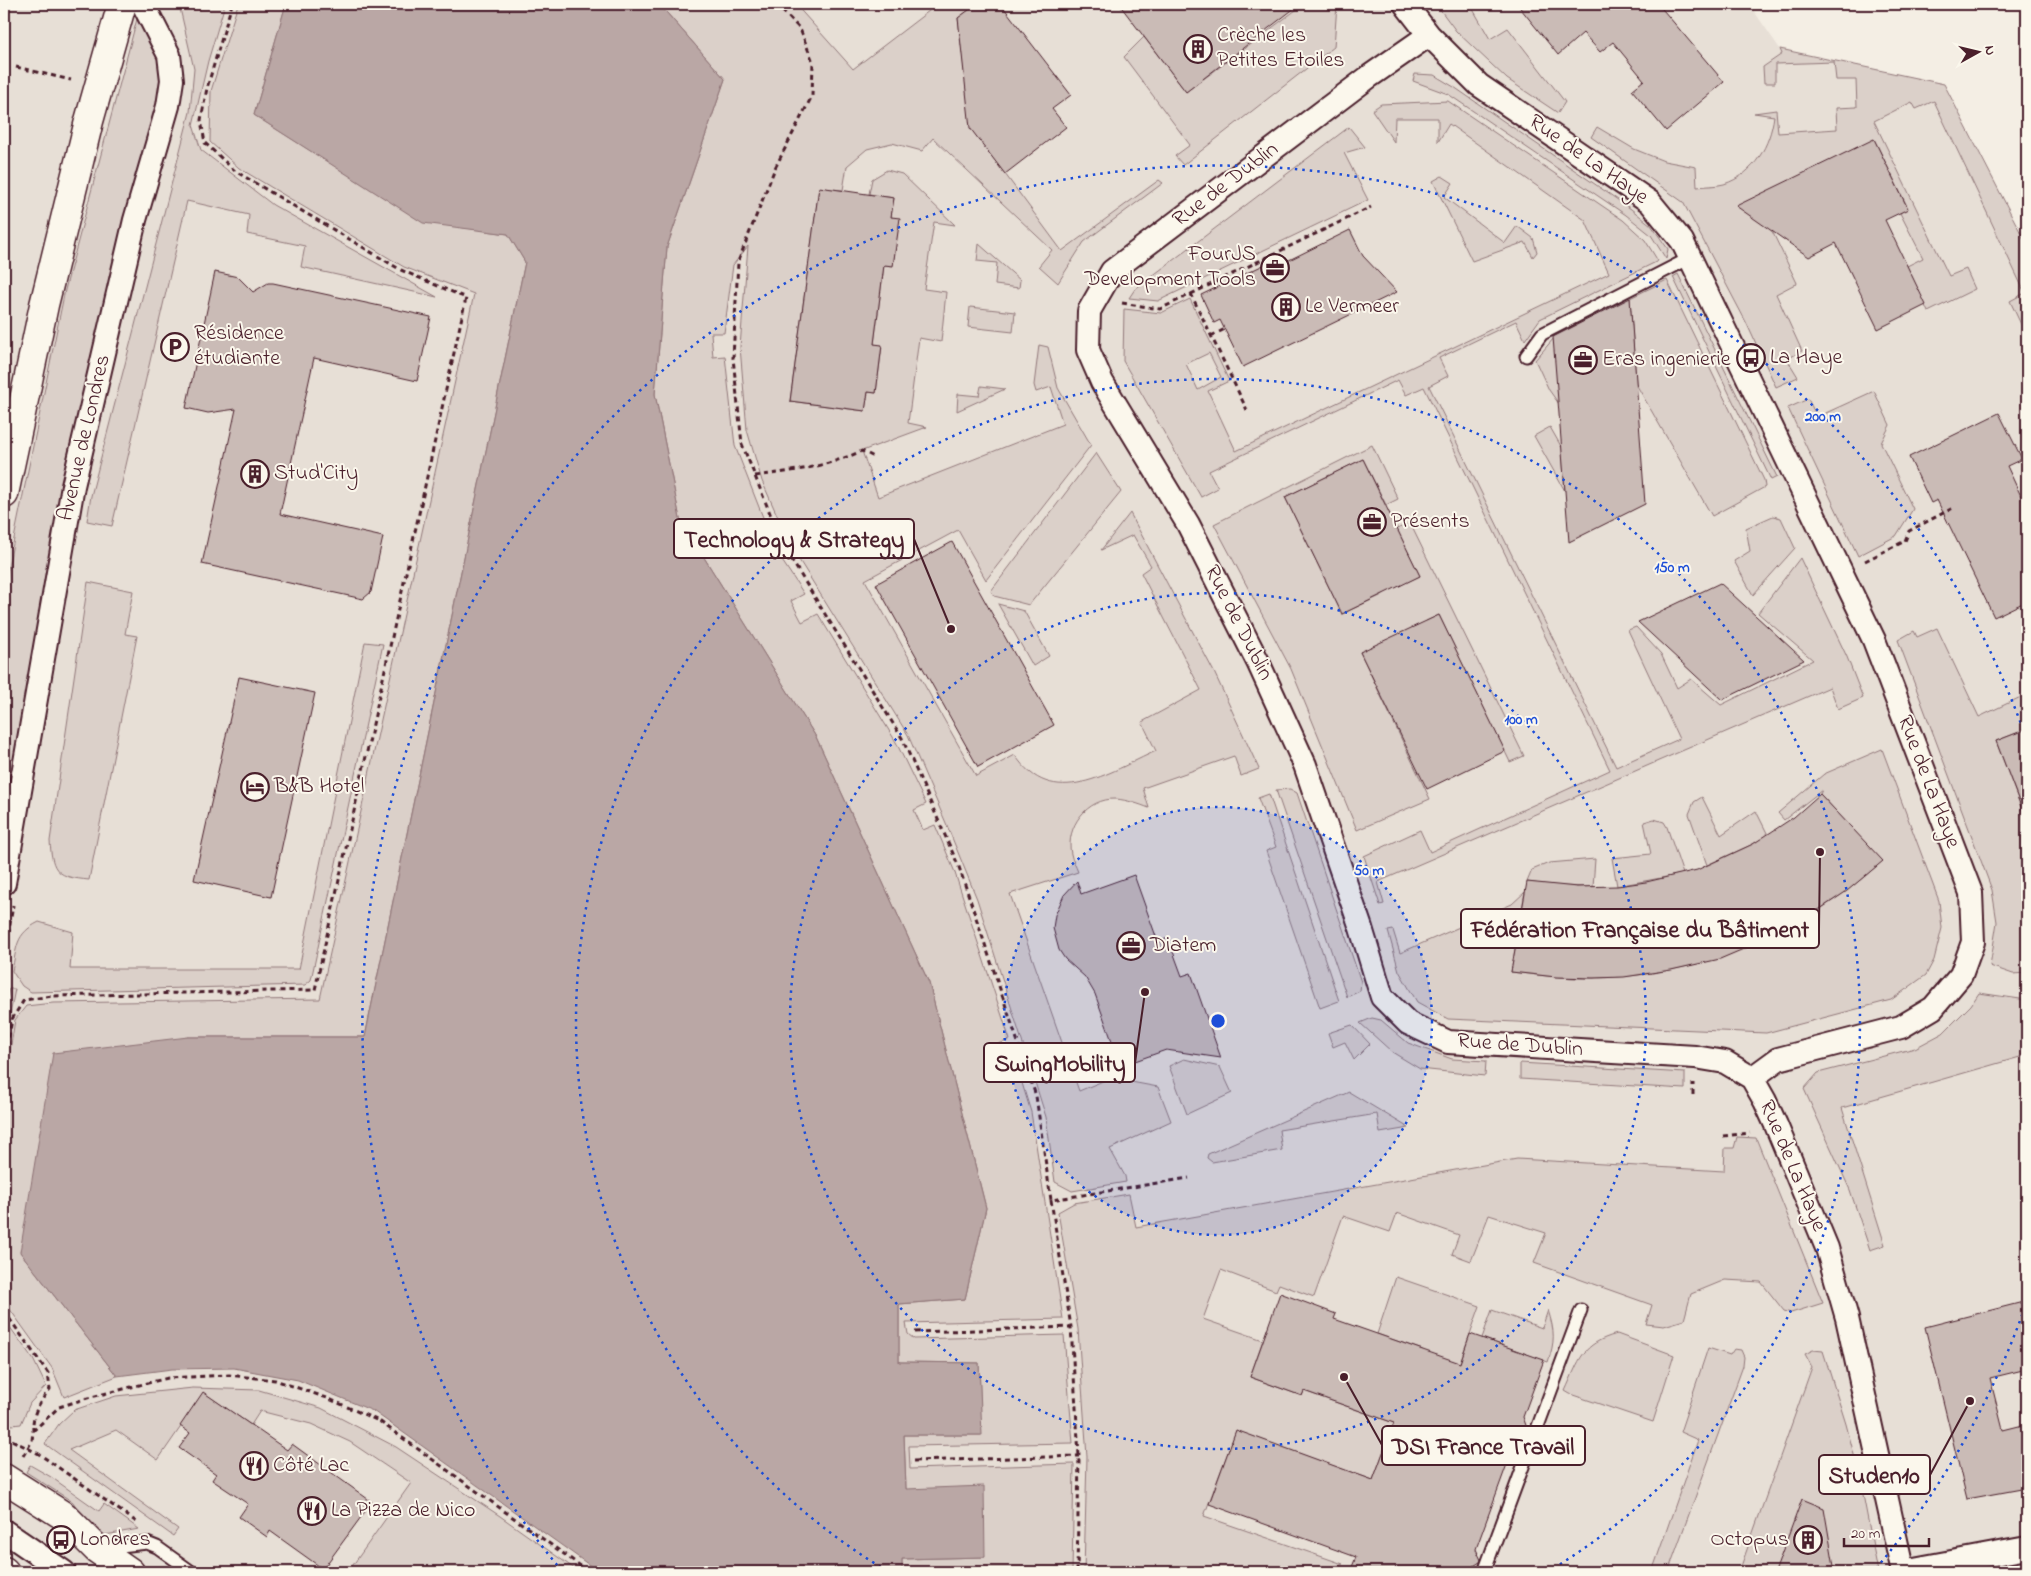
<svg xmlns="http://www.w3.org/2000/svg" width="2031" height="1576" font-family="'Indie Flower',sans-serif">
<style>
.built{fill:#e7dfd6}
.green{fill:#dbd0c9;stroke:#92787a;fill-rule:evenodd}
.water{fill:#baa7a5;stroke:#8d7174}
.building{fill:#cabbb6;stroke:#4a1f2b}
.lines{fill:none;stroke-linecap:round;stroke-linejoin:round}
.service-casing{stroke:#4a1f2b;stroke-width:15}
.minor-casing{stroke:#4a1f2b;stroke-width:26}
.tertiary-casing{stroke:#4a1f2b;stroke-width:31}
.path{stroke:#4a1f2b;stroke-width:3;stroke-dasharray:5 4;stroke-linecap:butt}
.service{stroke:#fbf7ec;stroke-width:11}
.minor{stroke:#fbf7ec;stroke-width:22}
.tertiary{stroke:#fbf7ec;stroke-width:28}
.ring{fill:none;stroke:#1d4ed8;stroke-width:2.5;stroke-dasharray:2.5 5}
.labels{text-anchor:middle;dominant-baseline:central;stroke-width:4;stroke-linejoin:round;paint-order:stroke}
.poi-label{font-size:22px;fill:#4a1f2b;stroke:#fbf7ec;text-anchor:start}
.street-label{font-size:22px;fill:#4a1f2b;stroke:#fbf7ec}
.centre{fill:#1d4ed8;stroke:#fbf7ec;stroke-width:2.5}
.ring-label{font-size:15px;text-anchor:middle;font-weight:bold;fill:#1d4ed8;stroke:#fbf7ec;stroke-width:4;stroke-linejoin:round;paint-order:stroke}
.leader{fill:none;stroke:#4a1f2b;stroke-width:2}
.callout-dot{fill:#4a1f2b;stroke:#fbf7ec;stroke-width:2}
.callout{fill:#fbf7ec;stroke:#4a1f2b;stroke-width:2}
.callout-label{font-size:24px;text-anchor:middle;font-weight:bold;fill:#4a1f2b}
</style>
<rect width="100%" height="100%" fill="#f4eee4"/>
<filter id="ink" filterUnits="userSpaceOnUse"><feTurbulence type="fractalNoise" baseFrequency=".02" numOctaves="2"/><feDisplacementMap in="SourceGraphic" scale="10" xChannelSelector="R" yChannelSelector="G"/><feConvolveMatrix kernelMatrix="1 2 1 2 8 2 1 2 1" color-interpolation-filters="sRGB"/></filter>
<g filter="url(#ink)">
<!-- built -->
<path class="built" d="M4 4H1749L1780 49 1944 84 2027 245V1572H4Z"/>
<!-- green -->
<path class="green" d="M179 4H225L208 61 193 125 201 150 273 205 437 297 301 267 305 246 247 234 249 215 187 201 112 526 87 521 91 496 190 112 194 69Z
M238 4H286L254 115 423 222 508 234 525 262 365 1037H188L20 1252 117 1376 64 1397 52 1368 4 1301V1087L15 1020 26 1006 53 1003 320 999 474 294 404 267 239 168 210 142 211 91Z
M659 4H795L853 69 938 4H977L958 18 971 128 1062 251 1159 180 1163 183 1084 242 1058 283 1039 266 1052 250 933 138 922 151 892 143 867 149 847 166 843 190 819 188 790 401 865 411 868 392 876 393 882 346 874 344 884 265H893L899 219 891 217 894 198 869 194 872 179 887 170 902 174 955 225 934 222 924 289 946 292 941 342 919 338 908 423 927 427 862 451 878 497 1063 424 1051 387 1036 392 1034 385 1039 345 1048 347 1058 388 1091 445 986 580 958 530 865 580 976 776 1015 755C1052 812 1109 772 1156 751L1142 722 1201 690 1141 573 1151 566 1133 535 1101 550 1130 513 1214 672 1259 769 1241 776 1234 756 1143 788 1149 808C1139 804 1127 800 1116 799 1087 798 1065 827 1071 854 1072 860 1076 866 1078 872L1010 894 1079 1091 1110 1078 1158 1087 1171 1121 1110 1149 1125 1176 1126 1182 1072 1191 1055 1182 1046 1117 977 899 946 823 908 735 791 547 762 481 747 430 740 347 748 246 733 265 724 333H711L713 357 725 356 735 446 777 553 804 594 791 601 802 622 818 614 896 742 926 804 914 810 923 830 935 825 954 870 1010 1040 998 1044 1005 1069 1017 1067 1031 1112 1063 1319 906 1323 908 1334 914 1339 1064 1335 1073 1443 909 1446 910 1469 1074 1464 1072 1572H902V1559L985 1557 906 1489 904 1435H981L979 1363 899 1362V1304L965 1299 986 1208 929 983 816 737 680 519 655 394 667 247 725 79Z
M1304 4H1337L1334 47 1183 165 1175 156 1190 145 1124 57 1144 37 1186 92Z
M1436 4H1470L1490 39 1508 28 1565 102 1558 113 1507 79 1456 31Z
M138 15 156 51 162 86 4 832V599L7 573 65 290Z
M1780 49 1944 84 2027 245V337L2010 301 2025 293 1934 101 1916 109 1912 102 1874 121 1949 276 1966 269 1975 289 1928 312 1907 266 1923 258 1900 213 1908 208 1874 139 1772 231 1797 283 1776 294 1802 351 1787 359 1798 377 1776 387 1746 322 1683 202 1591 137 1597 127 1634 149 1664 161 1696 167 1697 187C1706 186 1716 186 1724 184 1755 174 1770 145 1774 116L1754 113 1776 110 1778 133 1837 129 1836 108 1857 107 1856 80H1836L1834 62 1775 64V83H1764L1763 67 1782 54Z
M1415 74 1434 75 1454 87 1631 209 1651 225 1668 249 1666 259 1651 235 1626 215 1448 94 1413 81Z
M1448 101 1623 220 1645 240 1658 261 1540 319 1525 340 1516 321 1439 358 1448 376 1429 386 1616 767 1679 739 1628 630 1636 627 1661 654 1677 688 1691 679 1721 705 1813 660 1758 613 1800 558 1847 657 1863 698 1838 709 1830 687 1378 882 1384 904 1380 905 1364 856 1420 830 1430 852 1610 770 1424 387 1406 395 1398 380 1209 471 1218 488 1201 497 1123 361 1124 309 1161 313 1190 299 1229 381 1208 391 1236 451 1609 273 1585 220 1449 124 1438 142V118H1395L1394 142 1372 110 1381 104ZM1209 353 1221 377 1198 390 1186 364Z
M1349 127 1365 147 1344 153 1368 200 1158 301 1129 298 1135 289Z
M1442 176 1453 183 1444 197 1505 243 1517 226 1533 238 1537 252 1533 257 1525 242 1472 261 1433 181Z
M979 244 1020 280 1019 288 995 285 997 263 977 261Z
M1678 274 1777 477 1771 480 1673 277Z
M1667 280 1764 480 1765 487 1712 516 1636 384 1630 298Z
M970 307 1015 312 1013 332 968 327Z
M1554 338 1559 404 1549 390 1535 360Z
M981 386 1005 389 957 411 958 394 979 396Z
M1874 391 1890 425 1881 443 1913 509 1896 536 1858 556 1788 408 1808 399 1817 417Z
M1550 427 1562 448 1565 491 1534 436Z
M1372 445 1398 499 1386 505 1363 459 1285 497 1342 614 1382 595 1404 576 1407 582 1420 576 1397 529 1410 523 1524 756 1510 762 1439 615 1426 621 1429 627 1360 652 1430 799 1357 830 1291 669 1214 524Z
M1096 453 1121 492 1029 605 994 596 991 591Z
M1773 516 1781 518 1795 548 1753 595 1734 561 1750 551 1746 528Z
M88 582 133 591 125 634 137 636 89 880C58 877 52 873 50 841Z
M998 604 1024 611 1049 656 1033 666Z
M1937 628 1979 717 2027 694V729L1996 741 2027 823V972L2026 973 2013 974 1990 966 1997 922 1992 890 1898 640 1914 631 1917 637Z
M365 642 383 644 311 980 305 985 31 992 22 986 12 971C17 947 15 934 39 922L73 932 70 969H299Z
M1882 749 1939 901 1942 928 1934 960 1926 975 1891 1000 1766 1033 1448 1019 1417 1002 1399 971 1388 931 1393 930 1400 953 1512 904 1525 892 1511 972C1539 975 1567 979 1594 978 1703 976 1803 934 1882 861L1820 794 1822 790 1784 820 1778 813 1824 774Z
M1290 789 1297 793 1361 982 1360 991 1347 997 1276 790Z
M1269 794 1339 1001 1320 1008 1266 851 1276 847 1258 798Z
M1702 797 1721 835 1756 811 1768 835 1753 844 1707 865 1689 814 1694 802Z
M1654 819 1664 822 1667 827 1683 874 1617 886 1612 858 1651 854 1644 822Z
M1595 859 1593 887 1555 886 1527 882 1532 870 1549 863Z
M9 989H15L4 1046V1013Z
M1979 993 2027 1000V1055L1842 1108 1885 1245 1870 1250 1850 1190 1804 1089 1818 1073 1915 1048 1943 1033 1971 1005Z
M1372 1018 1381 1020 1408 1043 1452 1059 1486 1061 1485 1076 1420 1069 1392 1052 1360 1023Z
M1352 1025 1370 1044 1354 1060 1345 1042 1333 1047 1328 1033Z
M1184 1059 1220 1067 1232 1093 1187 1114 1169 1066Z
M1520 1063 1685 1073V1089L1520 1079Z
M1349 1092 1409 1128 1380 1133 1377 1114 1279 1130 1282 1150 1212 1162 1207 1158 1208 1154Z
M1737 1137 1756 1138 1823 1303 1791 1313 1784 1311 1761 1282 1725 1280 1691 1294 1684 1320 1664 1326 1646 1324 1652 1305 1534 1263 1546 1233 1489 1215 1471 1261 1452 1254 1459 1235 1397 1213 1390 1232 1343 1216 1314 1297 1279 1284 1276 1291 1221 1270 1203 1319 1263 1340 1250 1377 1302 1396 1304 1391 1394 1423 1373 1480 1236 1431 1204 1516 1343 1564 1325 1572H1084L1087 1457 1078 1329 1058 1212 1074 1203 1129 1194 1136 1227 1517 1159 1724 1171 1725 1148H1734Z
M1396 1277 1480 1306 1449 1393 1412 1381 1423 1350 1377 1334Z
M1492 1310 1542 1328 1548 1310C1555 1332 1555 1341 1548 1362L1482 1338Z
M4 1319 33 1359 46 1386 30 1403 21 1424 12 1425 4 1420Z
M1617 1334 1674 1355 1653 1422 1570 1394 1565 1391C1580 1359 1581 1344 1617 1334Z
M1708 1348 1730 1355 1734 1349 1741 1350 1744 1357 1743 1366 1668 1572H1652L1698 1440 1680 1432Z
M1813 1350 1823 1351 1846 1424 1859 1474 1878 1572H1739L1812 1367 1805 1354Z
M193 1388 259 1390 321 1408 396 1447 500 1516 579 1572H348L411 1483 350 1442 311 1424 260 1411 251 1425 204 1393 158 1460 116 1430 69 1450 178 1529 173 1536 45 1444 59 1424 74 1410 116 1396Z
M30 1465 51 1477 99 1511 104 1504 139 1529 105 1535H94L73 1502 26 1472Z"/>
<!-- water -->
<path class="water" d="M286 4H659L725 79 667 247 655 394 680 519 816 737 929 983 986 1208 965 1299 899 1304V1362L979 1363 982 1435H904L906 1489 984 1486 985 1557 902 1559V1572H599L373 1411 298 1380 234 1368 172 1369 117 1376 20 1252 53 1053 188 1037H365L525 262 508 234 423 223 254 115Z"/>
<!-- building -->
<path class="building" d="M977 4H1001L1071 95 1052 109 1066 127 1005 174 970 128 958 18Z
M1119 4H1300L1186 92Z
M1517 4H1658L1724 82 1666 131 1632 90 1644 80 1613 42 1600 52 1583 33 1558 55Z
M1874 139 1908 209 1885 220 1926 305 1878 329 1836 243 1809 257 1736 206Z
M819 187 894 198 891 217 900 218 893 266 884 265 874 344 882 345 876 393 868 392 865 411 790 401Z
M1350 230 1363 256 1397 292 1243 367 1220 320 1214 323 1201 295 1278 258 1281 264Z
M215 272 238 277 253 292 268 283H273L431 317 417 381 314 358 280 514 383 537 371 592 363 599 202 564 236 409 208 413 186 408Z
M1630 298 1645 504 1569 542 1553 337Z
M1999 413 2022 459 2007 466 2027 509V601L1994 617 1937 500 1931 503 1909 457Z
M1363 459 1420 576 1342 614 1285 497Z
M952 542 1054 725 978 767 876 584Z
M1720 583 1804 660 1722 700 1638 622Z
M1439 615 1505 751 1427 789 1360 652Z
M239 677 315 693 271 897 194 880Z
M2027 729V817H2025L1996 741Z
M1820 794 1883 861 1847 891 1805 919 1767 939 1720 959 1671 970 1624 977 1593 978 1556 977 1511 972 1527 882 1577 887 1617 886 1646 882 1697 870 1753 844 1794 817Z
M1134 875 1158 942 1168 938 1182 976 1191 973 1221 1058 1166 1050 1121 1066 1095 994 1085 977 1065 959 1059 950 1053 928 1055 915 1064 895 1077 881 1081 894Z
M1280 1293 1336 1314 1334 1319 1460 1363 1470 1334 1544 1360 1523 1417 1528 1431 1517 1437 1476 1549 1481 1560 1480 1562 1469 1569 1467 1572H1350L1356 1557 1209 1504 1236 1430 1373 1480 1394 1423 1304 1391 1302 1396 1250 1377Z
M2027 1301V1369L1990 1378 2003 1430 2027 1424V1488L1967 1499 1925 1327Z
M203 1392 287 1450 292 1444 372 1502 323 1569 270 1531 267 1537 239 1517 248 1504 212 1480 216 1474 179 1448 190 1433 180 1426Z
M1802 1499 1824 1508 1835 1572H1775Z"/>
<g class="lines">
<defs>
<path id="service" d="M1526 356 1542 334 1690 258
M103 1548 147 1543 157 1547 192 1572
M1484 1572 1581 1310"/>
<path id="minor" d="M1405 4 1429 35 1479 85 1650 202 1682 241 1874 640 1971 893 1973 942 1961 975 1933 1008 1901 1027 1778 1059 1752 1078
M1429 35 1370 76 1112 271 1089 311 1088 350 1102 382 1188 524 1258 662 1305 765 1361 928 1382 997 1408 1023 1448 1042 1695 1057 1725 1062 1752 1078 1765 1101 1776 1125 1827 1248 1847 1318 1903 1572
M4 883 73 486 135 220 168 106 172 80 169 55 143 4
M4 1531 64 1572
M1903 1571 2027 1548"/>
<path id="tertiary" d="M4 494 44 305 89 121 122 4
M4 1478 64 1516 97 1549 130 1572
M4 1571 5 1572"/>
</defs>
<!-- service casing -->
<use href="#service" class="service-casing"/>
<!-- minor casing -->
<use href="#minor" class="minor-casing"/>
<!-- tertiary casing -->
<use href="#tertiary" class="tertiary-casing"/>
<!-- path -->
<path class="path" d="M776 4 800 29 813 62 812 96 775 168 738 262 733 358 742 444 784 548 902 738 959 867 1036 1096 1051 1200 1189 1178
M16 67 71 80
M1191 294 1371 207
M1122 303 1160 309 1191 294 1247 410
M1211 336 1225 329
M755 476C795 471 825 467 862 451L874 457
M1865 561 1905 541 1909 531 1953 508
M4 961 13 905
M4 1064 12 1019 24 1000 53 996 315 990 466 298 401 270 235 171 205 143 201 120 207 88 232 4
M1693 1095V1083
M1723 1136 1750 1133
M1051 1200 1071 1327 1079 1456 1077 1572
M4 1311 48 1373 50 1389C39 1403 32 1413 33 1431
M915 1332 1071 1327
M4 1436 39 1454 138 1523
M23 1456 32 1441 33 1431 59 1407 91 1397 168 1378 229 1375 275 1380 327 1398 379 1421 589 1572
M914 1461 1079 1456"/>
<!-- service -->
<use href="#service" class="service"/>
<!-- minor -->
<use href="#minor" class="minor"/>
<!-- tertiary -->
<use href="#tertiary" class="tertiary"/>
</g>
</g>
<!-- distance rings -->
<circle cx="1218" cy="1021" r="214" fill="#1d4ed8" fill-opacity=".12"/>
<g class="ring">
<circle cx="1218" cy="1021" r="214"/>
<circle cx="1218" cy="1021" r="428"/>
<path d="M887 1571A642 642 0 1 1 1549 1571"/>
<path d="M2025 1307A856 856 0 0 1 1874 1571M562 1571A856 856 0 1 1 2025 735"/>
</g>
<!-- icons -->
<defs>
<symbol id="building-ring" viewBox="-11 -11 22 22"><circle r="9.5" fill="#fbf7ec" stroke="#4a1f2b" stroke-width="1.5"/><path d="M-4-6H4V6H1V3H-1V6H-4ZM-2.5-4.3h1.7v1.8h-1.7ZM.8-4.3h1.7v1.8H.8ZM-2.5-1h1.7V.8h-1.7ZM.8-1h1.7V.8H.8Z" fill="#4a1f2b"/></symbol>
<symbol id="office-ring" viewBox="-11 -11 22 22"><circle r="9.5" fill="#fbf7ec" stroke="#4a1f2b" stroke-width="1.5"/><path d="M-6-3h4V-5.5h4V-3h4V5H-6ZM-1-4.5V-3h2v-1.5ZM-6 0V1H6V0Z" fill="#4a1f2b"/></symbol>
<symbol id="parking-ring" viewBox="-11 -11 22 22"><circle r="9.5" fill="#fbf7ec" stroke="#4a1f2b" stroke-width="1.5"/><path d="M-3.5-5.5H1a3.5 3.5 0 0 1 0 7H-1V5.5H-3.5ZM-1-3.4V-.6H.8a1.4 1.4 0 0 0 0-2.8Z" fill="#4a1f2b"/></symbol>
<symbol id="bus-ring" viewBox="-11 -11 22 22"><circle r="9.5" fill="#fbf7ec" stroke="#4a1f2b" stroke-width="1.5"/><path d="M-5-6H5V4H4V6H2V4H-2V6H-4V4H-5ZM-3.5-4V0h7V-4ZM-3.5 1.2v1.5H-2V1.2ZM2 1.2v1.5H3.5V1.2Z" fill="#4a1f2b"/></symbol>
<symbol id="hotel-ring" viewBox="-11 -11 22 22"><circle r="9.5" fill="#fbf7ec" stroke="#4a1f2b" stroke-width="1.5"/><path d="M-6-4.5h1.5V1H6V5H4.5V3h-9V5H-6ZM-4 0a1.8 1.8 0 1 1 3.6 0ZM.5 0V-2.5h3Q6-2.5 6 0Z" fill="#4a1f2b"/></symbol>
<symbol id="restaurant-ring" viewBox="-11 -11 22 22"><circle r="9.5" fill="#fbf7ec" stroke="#4a1f2b" stroke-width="1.5"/><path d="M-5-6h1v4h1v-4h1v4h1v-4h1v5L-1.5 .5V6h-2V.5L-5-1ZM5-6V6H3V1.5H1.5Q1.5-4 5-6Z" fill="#4a1f2b"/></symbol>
</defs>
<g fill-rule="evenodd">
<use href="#building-ring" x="1182" y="33" width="32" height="32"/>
<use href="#office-ring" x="1259" y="252" width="32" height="32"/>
<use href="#building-ring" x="1270" y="291" width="32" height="32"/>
<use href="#parking-ring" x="159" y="331" width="32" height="32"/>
<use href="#bus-ring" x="1735" y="342" width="32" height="32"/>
<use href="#office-ring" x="1567" y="344" width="32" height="32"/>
<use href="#building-ring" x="239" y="458" width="32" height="32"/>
<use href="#office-ring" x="1356" y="506" width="32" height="32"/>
<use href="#hotel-ring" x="239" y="771" width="32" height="32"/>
<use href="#office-ring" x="1115" y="930" width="32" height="32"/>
<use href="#restaurant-ring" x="238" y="1450" width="32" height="32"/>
<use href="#restaurant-ring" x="296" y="1495" width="32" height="32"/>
<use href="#bus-ring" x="45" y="1524" width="32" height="32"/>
<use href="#building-ring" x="1792" y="1524" width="32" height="32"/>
</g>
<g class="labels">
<!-- poi labels -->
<g class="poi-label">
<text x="1217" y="36">Crèche les<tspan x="1217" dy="25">Petites Etoiles</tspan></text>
<text x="1256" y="255" text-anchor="end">FourJS<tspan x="1256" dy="25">Development Tools</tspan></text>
<text x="1305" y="307">Le Vermeer</text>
<text x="194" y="334">Résidence<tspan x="194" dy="25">étudiante</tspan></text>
<text x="1770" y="358">La Haye</text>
<text x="1602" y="360">Eras ingenierie</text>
<text x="274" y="474">Stud'City</text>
<text x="1391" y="522">Présents</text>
<text x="274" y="787">B&amp;B Hotel</text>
<text x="1150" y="946">Diatem</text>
<text x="273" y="1466">Côté Lac</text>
<text x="331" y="1511">La Pizza de Nico</text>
<text x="80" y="1540">Londres</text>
<text x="1789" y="1540" text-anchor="end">Octopus</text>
</g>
<!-- street labels -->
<g class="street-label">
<text transform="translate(1588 160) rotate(35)">Rue de La Haye</text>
<text transform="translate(1226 185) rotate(-37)">Rue de Dublin</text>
<text transform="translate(85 438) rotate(-77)">Avenue de Londres</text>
<text transform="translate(1238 623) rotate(63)">Rue de Dublin</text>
<text transform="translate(1928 782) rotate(69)">Rue de La Haye</text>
<text transform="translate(1520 1046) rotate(4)">Rue de Dublin</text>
<text transform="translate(1792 1166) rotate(67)">Rue de La Haye</text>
</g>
</g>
<circle cx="1218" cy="1021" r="8" class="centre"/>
<g class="ring-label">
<text x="1823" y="421">200 m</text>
<text x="1672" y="572">150 m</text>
<text x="1521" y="724">100 m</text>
<text x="1369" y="875">50 m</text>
</g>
<!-- callouts -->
<path class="leader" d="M951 629L914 539M1820 852L1819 929M1145 992L1135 1063M1344 1377L1382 1445M1970 1401L1930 1475"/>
<g class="callout-dot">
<circle cx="951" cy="629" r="5"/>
<circle cx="1820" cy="852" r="5"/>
<circle cx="1145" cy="992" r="5"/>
<circle cx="1344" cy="1377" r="5"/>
<circle cx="1970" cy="1401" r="5"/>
</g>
<g class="callout">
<rect x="674" y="519" width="240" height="39" rx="5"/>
<rect x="1461" y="909" width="358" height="39" rx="5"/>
<rect x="984" y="1043" width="151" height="39" rx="5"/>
<rect x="1382" y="1426" width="203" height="39" rx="5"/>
<rect x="1819" y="1455" width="111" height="39" rx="5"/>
</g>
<g class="callout-label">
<text x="794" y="547">Technology &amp; Strategy</text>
<text x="1640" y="937">Fédération Française du Bâtiment</text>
<text x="1060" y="1071">SwingMobility</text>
<text x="1483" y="1454">DSI France Travail</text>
<text x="1874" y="1483">Studen10</text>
</g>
<!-- margin -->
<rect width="2031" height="1576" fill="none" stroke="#fbf7ec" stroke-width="20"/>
<rect x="10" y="10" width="2011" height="1556" fill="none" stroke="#4a1f2b" stroke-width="2" filter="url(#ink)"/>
<!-- north arrow -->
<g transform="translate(1978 52) rotate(82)" stroke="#fbf7ec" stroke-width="4" paint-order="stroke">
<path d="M0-4L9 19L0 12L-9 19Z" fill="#4a1f2b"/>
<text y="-8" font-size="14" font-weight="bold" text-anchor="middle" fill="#4a1f2b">N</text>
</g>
<!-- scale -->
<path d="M1844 1538v8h85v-8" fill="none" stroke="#4a1f2b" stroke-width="2.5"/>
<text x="1851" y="1538" font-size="15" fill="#4a1f2b" stroke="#fbf7ec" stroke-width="4" paint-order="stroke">20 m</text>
</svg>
